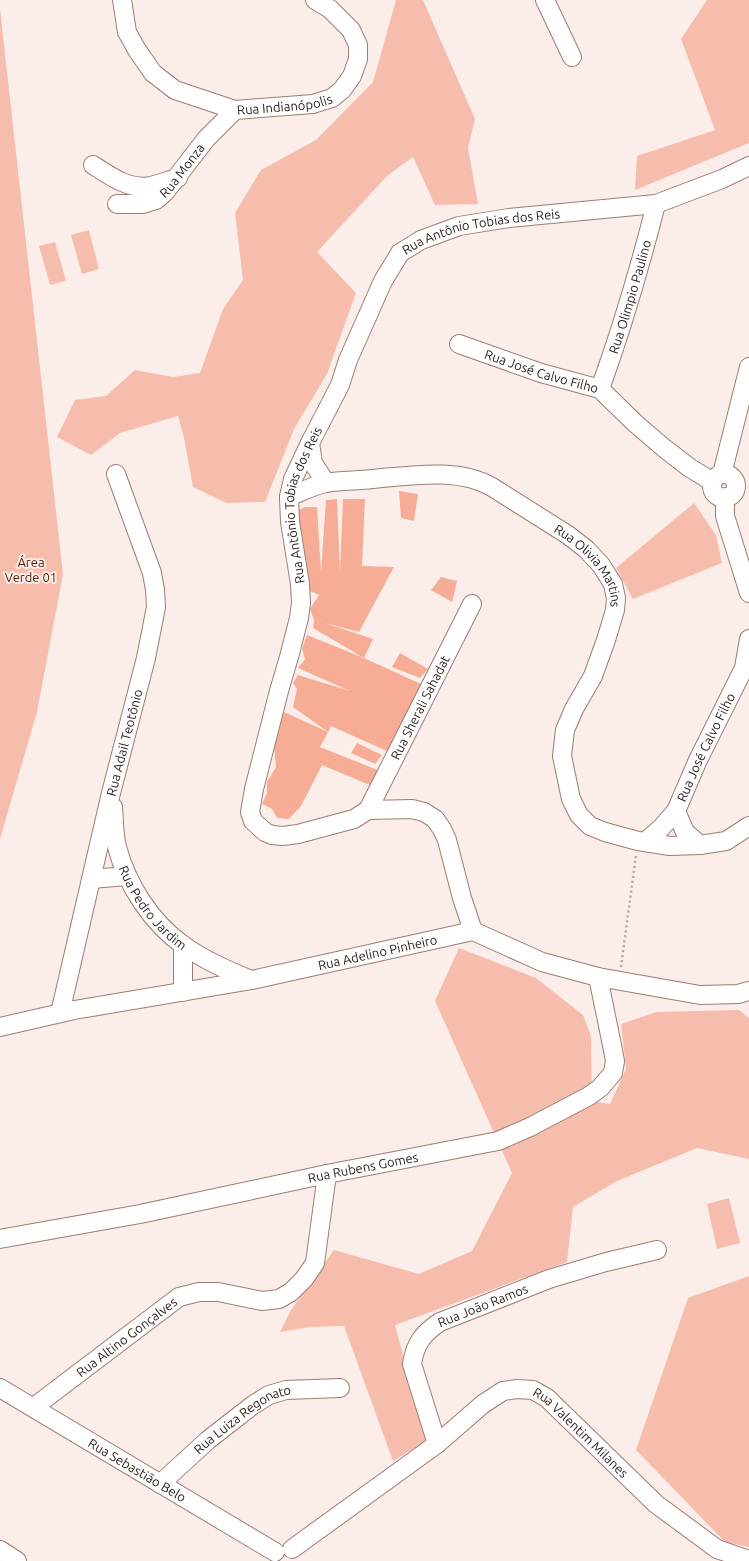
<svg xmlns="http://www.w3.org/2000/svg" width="749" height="1561" font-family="Ubuntu,sans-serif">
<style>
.green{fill:#f7bdac}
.building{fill:#f7ac96}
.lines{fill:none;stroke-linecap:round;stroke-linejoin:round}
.minor-casing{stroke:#9b7d74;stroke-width:20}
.path{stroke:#b3a6a2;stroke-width:2.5;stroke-dasharray:2 3;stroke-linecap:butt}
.minor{stroke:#fff;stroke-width:18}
.labels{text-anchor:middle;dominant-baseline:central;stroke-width:4;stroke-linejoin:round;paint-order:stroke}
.street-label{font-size:13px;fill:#2e221f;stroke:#fbede9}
.park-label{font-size:13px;fill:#62210d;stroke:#fbede9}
</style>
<rect width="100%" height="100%" fill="#fbede9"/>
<!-- green -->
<path class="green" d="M396 0H423L475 119 468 148 478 204 435 205 413 157 387 176 317 252 356 293 327 374 294 429 265 502 226 503 193 487 184 438 178 416 120 433 91 455 57 437 75 400 106 396 135 370 173 377 200 373 223 309 243 280 235 213 261 170 316 140 373 82Z
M707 0H749V143L635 190 637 156 715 130 681 39Z
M0 9 63 574 37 712 0 839Z
M89 230 99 269 82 274 71 235Z
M55 242 66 281 50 285 39 246Z
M694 503 716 535 722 563 633 599 616 568Z
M459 948 536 978 583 1015 591 1036 592 1101 610 1104 626 1069 621 1024 656 1012 739 1010 749 1018V1159L697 1148 617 1181 573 1207 567 1262 395 1325 426 1441 393 1461 344 1326 310 1327 280 1332 291 1310 334 1250 419 1274 472 1251 512 1173 435 1001Z
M729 1198 740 1243 717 1249 707 1204Z
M749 1276V1547L725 1542 636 1450 688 1298Z"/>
<!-- building -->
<path class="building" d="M399 491 418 494 414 521 401 518Z
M337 499 340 572 343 499H365L362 566 394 567 359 632 325 623 373 639 364 658 313 628 314 620 310 609 319 595 310 591 297 511 305 507H317L321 572 326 500Z
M441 577 457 581 452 602 431 590Z
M307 635 364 658 421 684 389 752 331 726 328 732 293 707 297 689 293 683 298 675 350 691 298 668 305 659 302 649Z
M400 653 428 669 420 678 392 667Z
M284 712 328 732 320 747 380 771 372 786 322 765 301 806 289 819 277 818 272 809 262 804 267 793V782L276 767 274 746 278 734Z
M357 743 382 755 375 764 351 753Z"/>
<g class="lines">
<defs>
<g id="minor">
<path id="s1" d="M122 0 127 32 137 50 153 73 175 90 235 110 313 104 332 98 342 90 352 76 358 59V45L351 30 330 9 315 0"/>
<path d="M545 0 572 57"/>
<path d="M93 165C110 176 129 190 150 186 160 184 169 180 178 178"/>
<path id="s2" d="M117 204H143L156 200 166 191 206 139 235 110"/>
<path id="s3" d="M459 344 541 373 600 389 636 424 664 448 690 468 713 482"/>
<path id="s4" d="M600 389C622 328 640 267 656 204"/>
<path d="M310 443 313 463 326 483"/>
<path d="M722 474 749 367"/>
<circle cx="724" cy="486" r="12"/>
<path id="s5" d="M289 497C301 492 314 485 326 483 341 480 357 481 372 479 410 476 457 467 492 487L568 535 586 549 601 565 613 584 616 598 615 610 606 640 593 676 574 709 565 730 562 756 571 799 579 815 590 826 605 832 638 841 670 846 700 845 726 841 749 826"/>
<path d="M725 497V516L749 593"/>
<path id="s6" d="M113 807C114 820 114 835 117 847 127 885 151 922 183 945 204 960 227 970 251 980"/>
<path id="s7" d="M368 810 472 604"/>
<path d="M645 842 661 828 676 811"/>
<path id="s8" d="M700 845 685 832 676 811 698 760 744 668 749 639"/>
<path d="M91 879 127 876"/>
<path id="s9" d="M473 931 462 898 447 840 442 829 435 819 424 812 412 809 368 810 354 819 298 834 283 836 272 835 265 832 253 821 250 812 254 789 279 691 289 657 299 618 301 603 300 584 290 522 289 497 293 479 310 443 340 385 348 360 383 281 400 253 421 240 459 226 509 218 656 204 722 179 749 166"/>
<path d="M183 945V992"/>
<path id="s10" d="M60 1013 111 793 146 658 156 607 155 590 152 573 116 474"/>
<path id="s11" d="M0 1027 74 1010 252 980 473 931 542 962 598 977 700 995 738 994 749 991"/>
<path id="s12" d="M0 1239 140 1214 327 1174 498 1141 530 1127 589 1096 600 1088 613 1073 615 1061 613 1050 598 977"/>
<path id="s13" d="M0 1388 275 1552"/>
<path id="s14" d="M34 1407 179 1297 199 1292H218L262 1301 279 1299 291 1292 304 1279 315 1263 327 1174"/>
<path id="s15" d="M437 1444 412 1364C415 1344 423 1333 440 1322L549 1279 606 1262 657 1250"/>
<path id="s16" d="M160 1484 208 1440 253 1405 269 1395 286 1390 340 1388"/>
<path id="s17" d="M292 1549 437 1444 483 1404 503 1391 517 1389 533 1390 547 1398 656 1504 717 1549 749 1560"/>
<path d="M0 1550 17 1561"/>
</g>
</defs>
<!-- minor casing -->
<use href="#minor" class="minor-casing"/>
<!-- path -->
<path class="path" d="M621 967 636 855"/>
<!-- minor -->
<use href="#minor" class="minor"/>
</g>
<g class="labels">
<!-- street labels -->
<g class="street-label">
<text stroke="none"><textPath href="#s1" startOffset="222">Rua Indianópolis</textPath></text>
<text stroke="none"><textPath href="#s2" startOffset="79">Rua Monza</textPath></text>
<text stroke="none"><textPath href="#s9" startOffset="999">Rua Antônio Tobias dos Reis</textPath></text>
<text stroke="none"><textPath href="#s4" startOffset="97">Rua Olimpio Paulino</textPath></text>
<text stroke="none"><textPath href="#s3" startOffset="87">Rua José Calvo Filho</textPath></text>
<text stroke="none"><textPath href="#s9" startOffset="639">Rua Antônio Tobias dos Reis</textPath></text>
<text stroke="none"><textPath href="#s5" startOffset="336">Rua Olivia Martins</textPath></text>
<text stroke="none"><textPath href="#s7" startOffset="115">Rua Sherali Sahadat</textPath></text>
<text stroke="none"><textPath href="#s10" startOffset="278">Rua Adail Teotônio</textPath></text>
<text stroke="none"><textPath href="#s8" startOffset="113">Rua José Calvo Filho</textPath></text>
<text stroke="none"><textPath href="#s6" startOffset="112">Rua Pedro Jardim</textPath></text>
<text stroke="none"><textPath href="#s11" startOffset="385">Rua Adelino Pinheiro</textPath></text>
<text stroke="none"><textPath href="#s12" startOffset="370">Rua Rubens Gomes</textPath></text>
<text stroke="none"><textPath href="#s15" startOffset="182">Rua João Ramos</textPath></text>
<text stroke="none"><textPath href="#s14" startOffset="116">Rua Altino Gonçalves</textPath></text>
<text stroke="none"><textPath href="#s16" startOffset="106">Rua Luiza Regonato</textPath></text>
<text stroke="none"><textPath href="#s17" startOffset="358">Rua Valentim Milanes</textPath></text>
<text stroke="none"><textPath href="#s13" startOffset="160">Rua Sebastião Belo</textPath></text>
</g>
<!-- park labels -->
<g class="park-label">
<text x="31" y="562">Área<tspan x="31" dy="15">Verde 01</tspan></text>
</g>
</g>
</svg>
